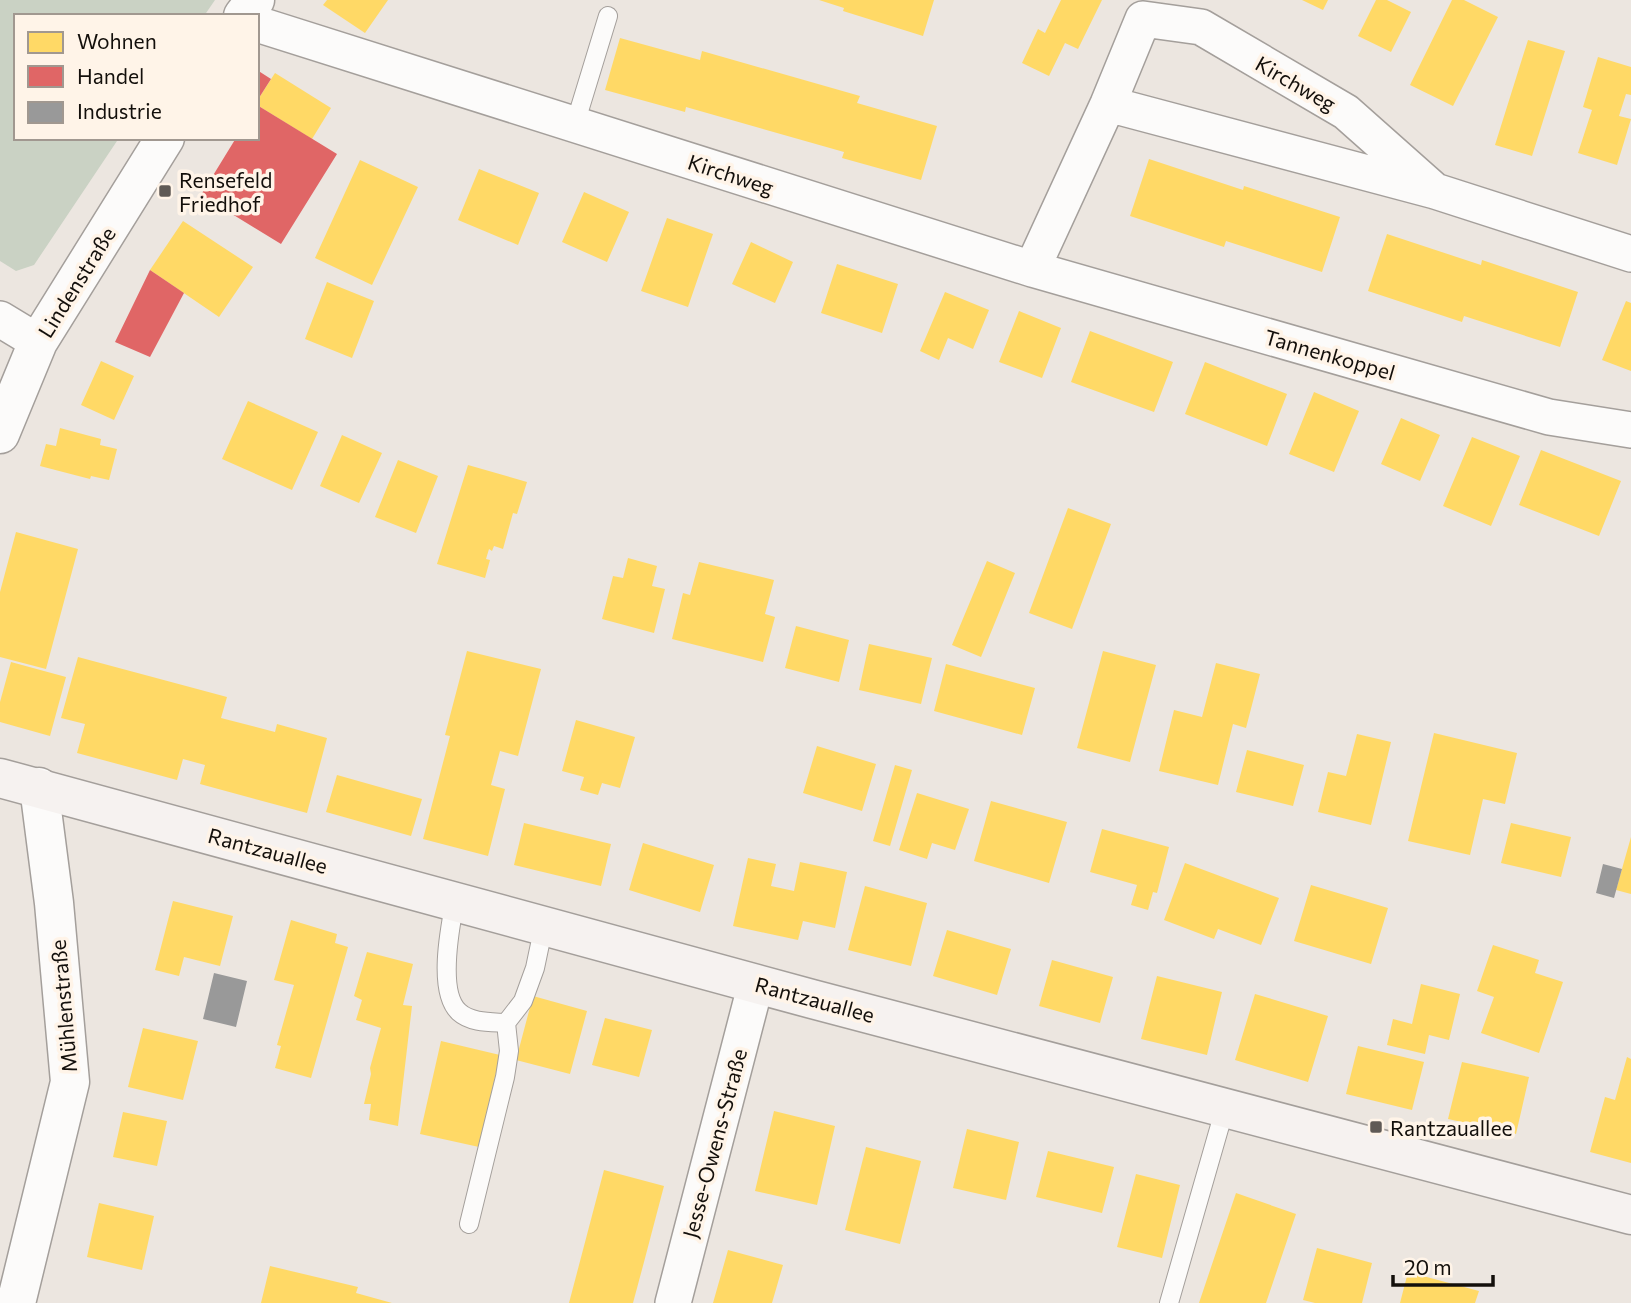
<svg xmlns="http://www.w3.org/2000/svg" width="1631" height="1303" font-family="Commissioner,sans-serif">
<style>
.green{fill:#cad2c4}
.homes{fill:#ffd966}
.shops{fill:#e06666}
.industry{fill:#999}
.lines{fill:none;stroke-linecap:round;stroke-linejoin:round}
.service-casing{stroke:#a49f9b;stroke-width:20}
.minor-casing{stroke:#a49f9b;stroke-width:38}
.tertiary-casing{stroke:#a49f9b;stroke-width:41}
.secondary-casing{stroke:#a49f9b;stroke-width:41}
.service{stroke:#fcfbfa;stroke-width:18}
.minor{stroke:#fcfbfa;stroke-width:35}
.tertiary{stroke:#fcfbfa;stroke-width:38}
.secondary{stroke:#f6f2f0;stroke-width:38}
.poi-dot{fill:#5f5a56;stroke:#fff4e8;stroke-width:2.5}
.labels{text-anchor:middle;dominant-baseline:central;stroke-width:7;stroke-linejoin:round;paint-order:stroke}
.street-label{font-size:21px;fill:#130f0b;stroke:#fff4e8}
.poi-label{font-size:21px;fill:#130f0b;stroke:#fff4e8;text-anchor:start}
</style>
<rect width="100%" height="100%" fill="#ece6e0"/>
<!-- green -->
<path class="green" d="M0 0H215L204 16H16V138H119L34 265 16 271 0 261Z"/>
<!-- homes -->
<path class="homes" d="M327 0H388L365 33 323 5Z
M819 0H934L923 36 843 11 844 8Z
M1061 0H1102L1078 49 1065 43 1049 76 1022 63 1038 29 1045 33Z
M1302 0H1328L1323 10Z
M1376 0H1387L1411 12 1391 52 1358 36Z
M1452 0H1464L1498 17 1453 106 1410 85Z
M620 38 700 60 702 51 860 96 857 103 937 126 921 180 842 158 844 152 686 107 685 112 605 90Z
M1528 40 1565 51 1532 156 1495 145Z
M1598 57 1631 67V95L1626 94 1619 116 1631 119 1617 165 1578 153 1592 110 1583 107Z
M275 73 331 108 312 139 257 105V101Z
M1149 159 1243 190 1244 186 1340 217 1322 272 1226 241 1224 247 1130 216Z
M360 160 418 187 372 285 315 258Z
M479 169 539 193 518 245 458 220Z
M584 192 629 212 607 262 562 242Z
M667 218 713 234 688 307 641 291Z
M183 221 253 267 219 317 150 270Z
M1387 234 1481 265 1482 260 1578 292 1560 347 1464 316 1462 322 1368 291Z
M751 242 793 262 775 303 732 284Z
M837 264 898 284 882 333 821 313Z
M327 282 374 301 352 358 305 339Z
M945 292 989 310 973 349 948 338 939 360 920 351Z
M1626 301 1631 303V371L1602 360Z
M1019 311 1061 328 1042 378 999 362Z
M1090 331 1173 362 1154 412 1071 382Z
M101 361 134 376 114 420 81 405Z
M1205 362 1287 394 1267 446 1185 414Z
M1314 392 1359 411 1334 472 1289 454Z
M248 401 318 432 292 490 222 459Z
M1401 418 1440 435 1420 481 1381 464Z
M60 428 101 439 100 445 117 449 109 480 91 476 90 479 40 466 46 444 56 446Z
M342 435 382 453 359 503 320 486Z
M1472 437 1520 456 1491 526 1443 506Z
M1541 450 1621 481 1599 536 1519 505Z
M398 460 438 476 416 533 375 517Z
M468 465 527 482 517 514 513 513 503 549 494 546 492 551 489 549 486 559 490 560 485 578 437 564Z
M1068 508 1111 524 1072 629 1029 613Z
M16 532 78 549 46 669 0 657V592Z
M628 558 657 566 652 586 665 589 654 633 602 619 613 576 623 578Z
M987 561 1015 573 981 657 952 645Z
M699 562 774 580 765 614 775 617 763 662 672 639 683 593 690 595Z
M796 626 849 640 839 682 785 668Z
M869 644 932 658 921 704 859 690Z
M467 651 541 669 518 756 500 751 491 785 505 789 488 856 423 839 450 736 445 735Z
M1103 651 1156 665 1130 762 1077 748Z
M78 657 227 697 221 718 275 732 277 724 327 738 307 813 200 784 205 765 183 759 177 780 77 753 85 724 61 718Z
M11 662 66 677 50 736 0 722V702Z
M1216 663 1260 674 1246 728 1233 724 1218 785 1159 771 1174 710 1202 717Z
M946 664 1035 688 1022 735 934 711Z
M576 720 635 737 620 788 602 783 598 795 580 790 584 777 562 771Z
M1434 733 1517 753 1505 804 1483 799 1470 855 1408 841Z
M1357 734 1391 742 1371 825 1318 812 1328 772 1346 776Z
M817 746 876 764 862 811 803 793Z
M1247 750 1304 765 1293 806 1236 792Z
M895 765 912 770 890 846 873 841Z
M337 775 422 799 411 836 326 812Z
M917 793 969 809 955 850 932 843 927 859 899 850Z
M991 801 1067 822 1049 883 974 861Z
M524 823 611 844 601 886 514 865Z
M1511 823 1571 837 1561 877 1501 863Z
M1102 829 1169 847 1157 893 1153 892 1148 910 1131 905 1137 885 1090 872Z
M1631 837V894L1616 890Z
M643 843 714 865 700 912 629 890Z
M748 858 776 864 771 886 794 891 800 862 847 872 835 928 803 921 798 940 733 926Z
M1185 863 1279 898 1261 945 1218 929 1214 939 1164 920Z
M1311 885 1388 908 1371 964 1294 941Z
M865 886 927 903 911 966 848 950Z
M173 901 233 916 220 966 184 957 179 976 155 970Z
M291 920 337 934 335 943 348 947 311 1078 275 1068 281 1046 277 1045 294 985 274 980Z
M947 930 1011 949 997 995 933 976Z
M1493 945 1539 960 1535 973 1563 982 1539 1053 1481 1033 1494 997 1477 991Z
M367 952 413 964 403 1005 412 1006 398 1126 369 1120 371 1104H364L371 1074 370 1068 381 1028 356 1020 362 1000 354 996Z
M1052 960 1113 977 1100 1023 1039 1006Z
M1157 976 1222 992 1207 1055 1141 1039Z
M1421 984 1460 994 1449 1040 1429 1035 1425 1054 1387 1045 1393 1019 1412 1024Z
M1255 994 1328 1016 1308 1082 1235 1060Z
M533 996 587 1011 570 1074 516 1060Z
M605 1018 652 1030 639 1077 592 1065Z
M143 1028 198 1041 183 1100 128 1087Z
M441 1041 500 1055 479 1147 420 1134Z
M1358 1046 1424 1062 1412 1110 1346 1094Z
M1627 1057 1631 1059V1163L1590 1152 1605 1097 1615 1100Z
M1462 1062 1529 1077 1516 1134 1448 1119Z
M774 1111 835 1126 817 1205 755 1191Z
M123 1112 167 1121 157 1166 113 1157Z
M967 1129 1019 1142 1006 1200 953 1188Z
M866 1147 921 1161 900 1244 845 1230Z
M1048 1151 1114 1167 1102 1213 1036 1197Z
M604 1170 664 1186 644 1262 633 1303H569Z
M1136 1174 1180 1185 1162 1258 1117 1247Z
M1236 1193 1296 1214 1266 1303H1199Z
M99 1203 154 1216 142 1270 87 1257Z
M1317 1248 1372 1263 1362 1303H1315L1303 1300Z
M728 1250 783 1265 772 1303H713Z
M270 1266 358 1287 356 1293 392 1303H261Z
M1408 1272 1479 1291 1475 1303H1400Z"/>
<!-- shops -->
<path class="shops" d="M257 70 271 79 257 101Z
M257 105 337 154 281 244 201 195 236 138H257Z
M150 270 184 293 150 357 115 342Z"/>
<!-- industry -->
<path class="industry" d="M1603 864 1622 869 1614 898 1596 893Z
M214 973 247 981 236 1027 203 1019Z"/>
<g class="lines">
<defs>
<path id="service" d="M575 124 608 16
M455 901C450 927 437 992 459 1012 471 1023 491 1022 506 1023L523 1001 535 968 544 925
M469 1224 505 1077 509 1051 506 1023
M1169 1303 1225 1108"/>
<path id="minor" d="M257 24 1032 269 1108 104 1143 19 1201 27 1346 112 1435 191
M1108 104 1435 191 1631 254
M1032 269 1549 417 1631 430
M0 319 38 342
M673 1303 756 983"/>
<path id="tertiary" d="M243 16 255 0
M0 434 38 342 165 138
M16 1303 70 1082 54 903 39 787"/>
<path id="secondary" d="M0 778 812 999 1631 1215"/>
</defs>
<!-- service casing -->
<use href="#service" class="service-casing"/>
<!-- minor casing -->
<use href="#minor" class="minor-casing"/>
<!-- tertiary casing -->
<use href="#tertiary" class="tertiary-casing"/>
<!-- secondary casing -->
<use href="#secondary" class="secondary-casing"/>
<!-- service -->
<use href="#service" class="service"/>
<!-- minor -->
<use href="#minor" class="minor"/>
<!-- tertiary -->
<use href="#tertiary" class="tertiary"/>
<!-- secondary -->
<use href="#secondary" class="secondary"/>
</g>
<!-- markers -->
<g class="poi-dot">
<rect x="158" y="184" width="14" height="14" rx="3.5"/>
<rect x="1369" y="1120" width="14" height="14" rx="3.5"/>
</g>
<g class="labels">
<!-- street labels -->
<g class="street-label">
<text transform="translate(1296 83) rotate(30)">Kirchweg</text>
<text transform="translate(731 174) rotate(18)">Kirchweg</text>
<text transform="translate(76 282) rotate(-58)">Lindenstraße</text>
<text transform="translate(1330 354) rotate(16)">Tannenkoppel</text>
<text transform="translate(268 850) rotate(15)">Rantzauallee</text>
<text transform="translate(815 999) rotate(15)">Rantzauallee</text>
<text transform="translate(63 1006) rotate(-95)">Mühlenstraße</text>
<text transform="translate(714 1143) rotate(-75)">Jesse-Owens-Straße</text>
</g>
<!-- poi labels -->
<g class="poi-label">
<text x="179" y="179">Rensefeld<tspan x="179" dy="24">Friedhof</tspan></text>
<text x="1390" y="1127">Rantzauallee</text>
</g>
</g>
<!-- legend -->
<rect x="14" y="14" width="245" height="126" fill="#fff4e8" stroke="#a19890" stroke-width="2"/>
<rect x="28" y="32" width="35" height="21" fill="#ffd966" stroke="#a19890" stroke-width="2"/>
<text x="77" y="49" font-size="21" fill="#130f0b">Wohnen</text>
<rect x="28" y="66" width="35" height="21" fill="#e06666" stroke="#a19890" stroke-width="2"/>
<text x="77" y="84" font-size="21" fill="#130f0b">Handel</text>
<rect x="28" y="102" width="35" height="21" fill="#999999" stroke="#a19890" stroke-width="2"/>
<text x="77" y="119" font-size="21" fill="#130f0b">Industrie</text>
<!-- scale -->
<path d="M1393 1275v10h100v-10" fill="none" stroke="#130f0b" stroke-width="3.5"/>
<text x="1404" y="1275" font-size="21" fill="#130f0b" stroke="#fff4e8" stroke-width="5" paint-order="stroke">20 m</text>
</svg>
